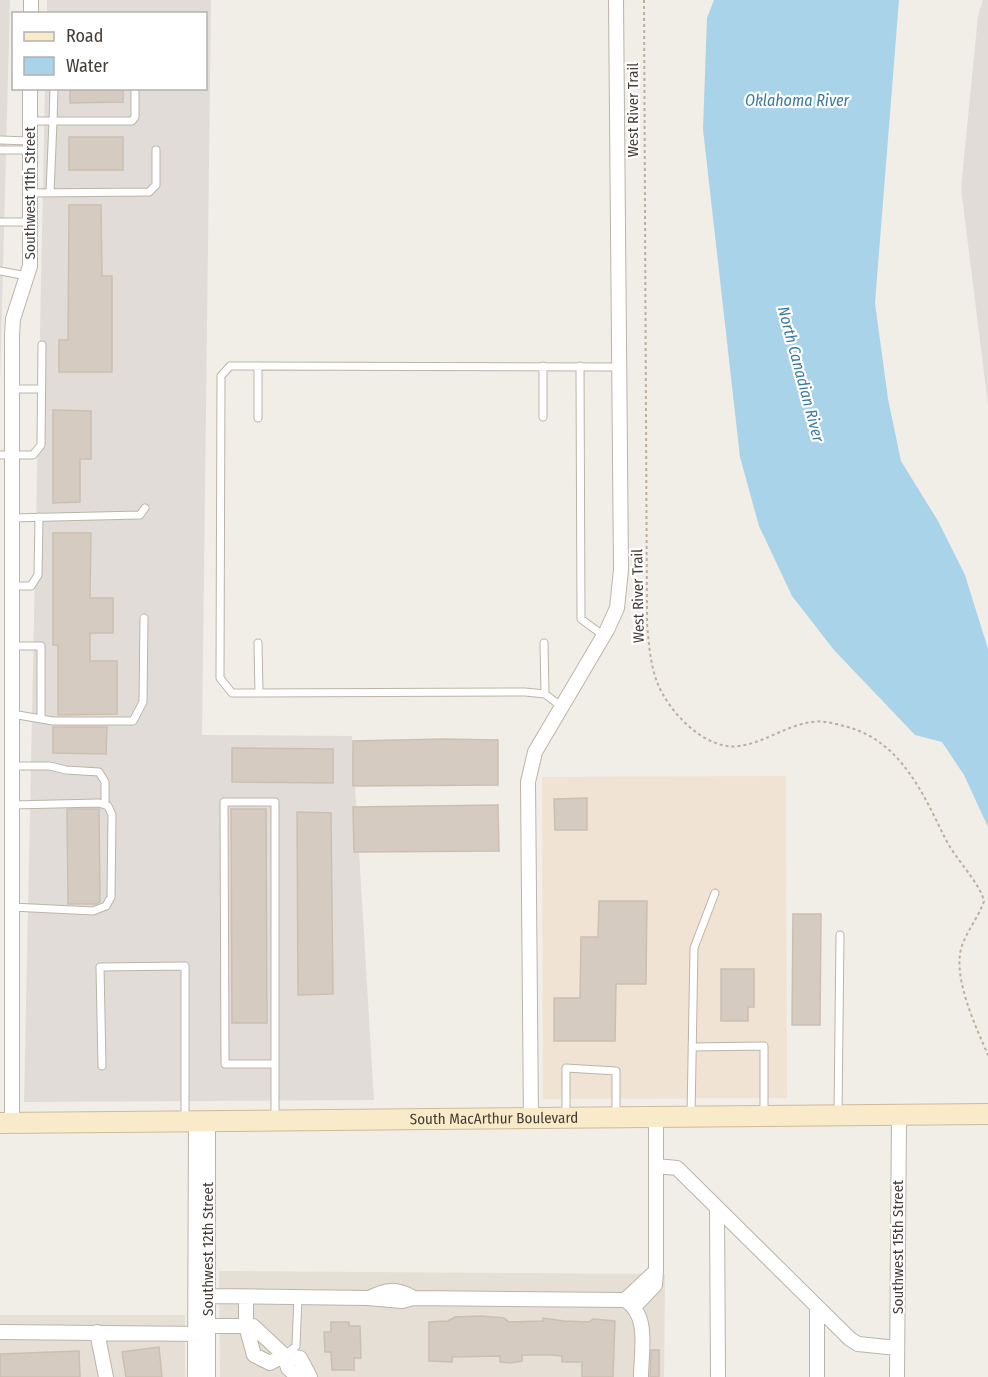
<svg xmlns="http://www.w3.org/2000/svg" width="988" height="1377" font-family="'Fira Sans Condensed',sans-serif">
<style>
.residential{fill:#e5dfd5}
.commercial{fill:#f1e3d4}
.industrial{fill:#e1dcd8}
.water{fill:#a9d3e8}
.building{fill:#d5cbc0;stroke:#ccbfb1;stroke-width:1.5}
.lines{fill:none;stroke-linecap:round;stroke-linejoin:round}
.lane-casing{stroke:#bcb4aa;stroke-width:9}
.street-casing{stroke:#bcb4aa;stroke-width:16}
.secondary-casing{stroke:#cdbc9a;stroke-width:22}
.path{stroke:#bcaf9d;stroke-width:2;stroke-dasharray:3 3;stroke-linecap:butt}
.lane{stroke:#fff;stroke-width:7}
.street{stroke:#fff;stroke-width:14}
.secondary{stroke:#f9eac9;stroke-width:20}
.labels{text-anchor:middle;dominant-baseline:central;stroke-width:4.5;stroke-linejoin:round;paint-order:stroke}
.street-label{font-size:15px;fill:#443d36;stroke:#fff}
.water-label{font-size:16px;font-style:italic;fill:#397a9d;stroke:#fff}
</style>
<rect width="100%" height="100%" fill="#f1ede7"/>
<!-- residential -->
<path class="residential" d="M219 1271 665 1274 664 1377H220Z
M0 1315H185V1377H0Z"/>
<!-- commercial -->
<path class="commercial" d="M786 776 787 1098 543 1099 542 777Z"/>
<!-- industrial -->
<path class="industrial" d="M0 0H10L0 382Z
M47 0H211L202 735 352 736 374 1100 24 1102 45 89 206 88V14L47 13Z
M983 0H988V405L961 188 978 16Z"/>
<!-- water -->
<path class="water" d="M714 0H899L875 303 888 399 901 461 938 521 965 575 988 649V827L964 775 942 742 915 735 834 650 792 596 759 526 740 457 703 129 707 18Z"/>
<!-- building -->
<path class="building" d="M70 88H123V102L70 103Z
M69 137H123V170H69Z
M69 205H101L102 276H112V372H59V340H68Z
M53 410 91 411V459H80V502L53 503Z
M53 533H91L90 598H113V633H90V661H117V714L58 715V645H53Z
M53 727H107L106 754 53 753Z
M443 739 498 740V785L353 786V741Z
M232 748 333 749V783L232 782Z
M587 798V830H555L554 799Z
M498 805 499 851 354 852 353 807Z
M67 809H99L100 902 96 904H68Z
M231 809H266L267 1023H232Z
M297 812 331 813 333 994 298 995Z
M599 901H647L646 984H616L615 1041H554V998H580L581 937H598Z
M793 914H821L820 1025H792Z
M721 969H754V1007H748V1021H721Z
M482 1316 504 1318 509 1322 543 1321V1318L564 1321 589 1322 593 1319 615 1321 613 1377H582V1362H562V1356L552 1355H522V1361L510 1363 500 1362V1356L452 1357V1362L429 1361V1322L448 1321 455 1317Z
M331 1322H349V1326H360L361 1358H354V1370H332L331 1352H325L324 1332H331Z
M159 1347 162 1377H126L122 1352Z
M651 1350H659V1377H650Z
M79 1351 80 1377H0V1354Z"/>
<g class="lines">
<defs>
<path id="lane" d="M30 121H53L54 88
M0 140 30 141
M0 150H30
M30 193 149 192 156 185V150
M50 193 53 121H132L135 117V88
M0 222H29
M0 271 27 276
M580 366 581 619 604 636
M12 389H41
M543 417V366
M258 418V366
M0 455H33L41 445 42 345
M12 518 140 515 145 508
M12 586H31L38 575 39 517
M258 643 259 693
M544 643 545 694
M12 646H41V719
M562 707 545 694 525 692 232 693 220 678 221 376 230 366 619 367
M12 714 53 721H133L143 702 144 618
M12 766H50L66 770 99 772 105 782V805
M12 805 99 803 108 806 112 815 111 897 106 906 93 911 12 907
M692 1047 764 1046V1115
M274 1064H225L224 802H275V1119
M102 1066 100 967 185 966V1119
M838 1115 840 935
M691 1116 694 948 715 893
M566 1117V1068L616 1071V1115
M286 1354 296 1346 298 1297"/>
<path id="street" d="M31 14V0
M531 1119 528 782 535 752 607 630 617 608 621 570 616 0
M12 1123V335L13 319 30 266V88
M656 1166 677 1168 850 1339 858 1344 897 1348
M717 1208 718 1377
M208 1296 368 1298 402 1301 414 1298 625 1300C650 1315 641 1351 641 1377
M246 1297V1326L254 1355 270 1363 284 1355 300 1358 310 1377
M369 1298C387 1289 396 1288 414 1298
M625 1300 656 1271
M635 1306 655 1285 656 1271V1119
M199 1326H253L284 1355 288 1368 298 1377
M0 1332 202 1334
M97 1332 106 1377
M195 1377 196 1122
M208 1377V1121
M817 1377V1307
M897 1377 899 1117"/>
<g id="secondary">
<path id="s1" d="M0 1123 988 1114"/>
</g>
</defs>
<!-- lane casing -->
<use href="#lane" class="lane-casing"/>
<!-- street casing -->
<use href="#street" class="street-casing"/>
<!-- secondary casing -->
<use href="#secondary" class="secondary-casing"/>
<!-- path -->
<path class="path" d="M644 0 647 624C649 644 650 663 657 682 668 711 705 751 739 746 764 743 787 725 812 722 824 720 836 724 848 727 900 742 922 791 944 836 954 858 979 881 984 901 979 916 969 928 963 943 950 973 976 1027 988 1055"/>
<!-- lane -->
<use href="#lane" class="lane"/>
<!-- street -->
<use href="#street" class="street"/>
<!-- secondary -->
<use href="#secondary" class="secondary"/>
</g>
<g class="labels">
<!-- street labels -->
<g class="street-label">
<text transform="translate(633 110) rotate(-90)">West River Trail</text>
<text transform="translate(30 193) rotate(-90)">Southwest 11th Street</text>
<text transform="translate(638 596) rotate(-91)">West River Trail</text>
<text stroke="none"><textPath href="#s1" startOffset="494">South MacArthur Boulevard</textPath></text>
<text transform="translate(898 1247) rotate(-90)">Southwest 15th Street</text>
<text transform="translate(208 1249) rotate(-90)">Southwest 12th Street</text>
</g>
<!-- water labels -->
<g class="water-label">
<text x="797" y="100">Oklahoma River</text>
<text transform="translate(801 374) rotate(75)">North Canadian River</text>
</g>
</g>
<!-- legend -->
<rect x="12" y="12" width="195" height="78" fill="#ffffff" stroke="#b4b1af" stroke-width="1.5"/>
<rect x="24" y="32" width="30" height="9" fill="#f9eac9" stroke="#b4b1af" stroke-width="1.5"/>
<text x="66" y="42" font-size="18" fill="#443d36">Road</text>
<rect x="24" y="57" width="30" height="18" fill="#a9d3e8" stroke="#b4b1af" stroke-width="1.5"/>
<text x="66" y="72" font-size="18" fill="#443d36">Water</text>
</svg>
